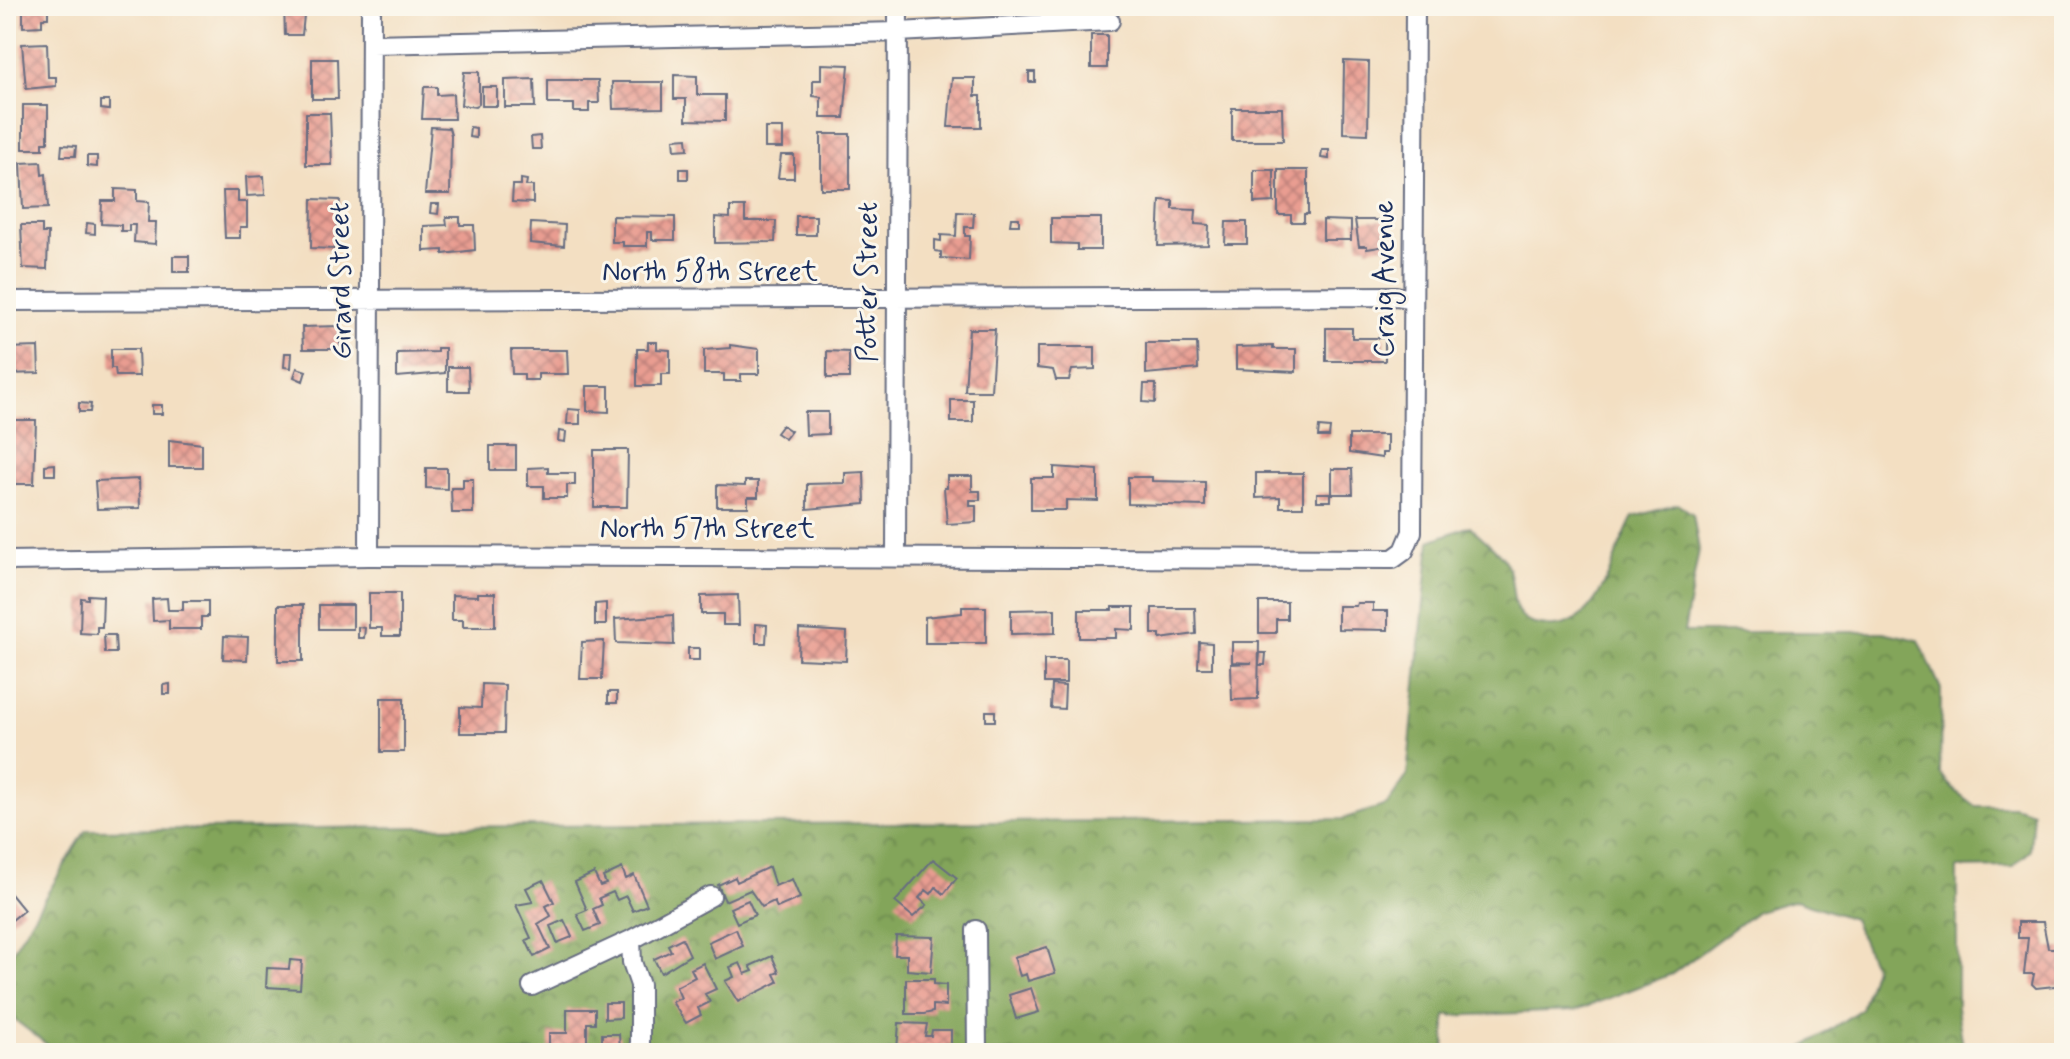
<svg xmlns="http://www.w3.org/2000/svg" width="2070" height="1059" font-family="Mynerve,sans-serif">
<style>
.forest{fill:url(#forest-crowns);stroke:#4f6a5c;stroke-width:2}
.building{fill:url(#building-cross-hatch)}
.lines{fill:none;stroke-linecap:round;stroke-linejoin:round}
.minor-casing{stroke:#676d81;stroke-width:22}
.minor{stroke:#fff;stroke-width:18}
.labels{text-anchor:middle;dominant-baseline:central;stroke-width:6;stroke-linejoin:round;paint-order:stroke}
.street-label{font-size:28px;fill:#1b2f5e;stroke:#fbf7ec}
</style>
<defs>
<pattern id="forest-crowns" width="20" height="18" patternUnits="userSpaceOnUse" patternTransform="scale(2)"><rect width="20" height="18" fill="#83a55a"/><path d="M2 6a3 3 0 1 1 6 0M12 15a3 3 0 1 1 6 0" fill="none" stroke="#6a874e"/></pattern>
<pattern id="building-cross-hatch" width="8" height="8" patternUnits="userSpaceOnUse" patternTransform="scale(2)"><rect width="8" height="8" fill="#e99d91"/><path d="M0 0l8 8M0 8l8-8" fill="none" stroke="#bc807a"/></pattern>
</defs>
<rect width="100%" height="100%" fill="#fbf7ec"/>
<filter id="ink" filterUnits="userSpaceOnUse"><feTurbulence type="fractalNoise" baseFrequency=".0125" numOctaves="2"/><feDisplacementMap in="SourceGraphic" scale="16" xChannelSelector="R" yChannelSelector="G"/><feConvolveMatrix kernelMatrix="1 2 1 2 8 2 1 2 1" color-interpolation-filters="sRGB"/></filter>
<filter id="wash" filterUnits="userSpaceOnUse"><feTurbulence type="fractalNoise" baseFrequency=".006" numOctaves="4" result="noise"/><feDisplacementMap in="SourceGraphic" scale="32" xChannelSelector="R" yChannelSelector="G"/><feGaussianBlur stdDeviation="1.8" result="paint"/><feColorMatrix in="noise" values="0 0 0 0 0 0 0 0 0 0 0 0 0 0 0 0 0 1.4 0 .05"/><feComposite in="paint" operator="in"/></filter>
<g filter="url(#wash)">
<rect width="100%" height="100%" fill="#f3dfc2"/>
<!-- forest -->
<path class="forest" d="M1678 504 1693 514 1699 550 1684 632H1883L1919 640 1941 689 1940 773 1953 789 1975 806H2013L2033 812 2030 851 2012 867 1957 868V1008L1964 1053H1795L1861 1009 1874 967 1853 919 1796 900 1757 911 1672 974 1575 1011 1445 1016V1053H58L6 1013V962L86 830 1342 819 1387 805 1407 776 1430 541 1470 526C1481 538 1502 552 1508 567 1514 581 1511 603 1520 615 1527 624 1538 625 1548 626 1602 630 1613 551 1633 517Z"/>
<g id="blocks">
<!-- building -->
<path class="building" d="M23 6H48V18H42V26L23 27Z
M284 6H305L302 35H285Z
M1091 35H1107V68H1091Z
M47 43 48 77H56V86L26 89 22 44Z
M312 59H337L338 99H312Z
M1344 61 1369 62 1368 134 1343 133Z
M821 64 849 65 844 118H821V97L813 96V80H821Z
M464 72H479V104L475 107 461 105Z
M1029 72H1035V82H1029Z
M674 75 697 76V95H725V121L686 120V99H674Z
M952 78H975V96H981V127H948Z
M534 79 535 107H505V80Z
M548 80H598L599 103H589V112H574V104H548Z
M612 82H663V108L613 109Z
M424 87H437V95L453 94 454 119H422Z
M482 87H497V106H482Z
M101 101H109V110L101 109Z
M23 105H48V142H43V149H23Z
M1232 108H1282L1283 141H1232Z
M306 113H330L332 165H306Z
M431 127 449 128 451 135 450 194H425Z
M470 127 476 128V138L469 137Z
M765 128H783V148H765Z
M821 134H850V189H821Z
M540 136 541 149H532L531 137Z
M687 138 688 149 675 150 674 139Z
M62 145 76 146 75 156H61Z
M1322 150H1329V159L1321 158Z
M781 155H794V178H778Z
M87 156H97V167L87 166Z
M41 162 42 175 46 174 48 208 23 209 21 163Z
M680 169H688V179H680Z
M1254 170H1274V202L1254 203Z
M1278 170H1308V214H1304V222H1291V215H1278Z
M264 176 265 195 247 196 246 177Z
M521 179 527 180 526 186H533V203L512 202 513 185H521Z
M115 189 137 190V201L149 202 148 222H156L155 244 134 242 135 225H129V231H121V225L101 224 102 201H115Z
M223 191H238V202H247V227H240V238H225Z
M312 199 340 200 334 249 311 248Z
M1160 200 1173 201V209L1196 210 1195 224 1209 225 1208 245 1158 246Z
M431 204H439L438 214 430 213Z
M730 207H745V221H776L775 242 715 243V217L730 218Z
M957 212 974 213 973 227H965V236H970L969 260 941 258V252L935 251V240L941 241V235L956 236Z
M612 216 675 217V240H652V232H647V246H623V242H612Z
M796 216H816V235H796Z
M446 217H460V225H474L475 250 443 254V250L424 251V226L447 225Z
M1011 218H1019V225H1010Z
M1051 218H1101V250H1077V244L1051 243Z
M1323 220 1351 221V240H1323Z
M1355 220H1386V246L1367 249V246H1359Z
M1226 222H1247V244H1225Z
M87 223 95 224V234L86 233Z
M531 223 565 225 564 246 530 243Z
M21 225H42V233H48L47 269 23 268Z
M173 256H189V272H173Z
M340 326V349H303L302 327Z
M1326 328H1352V338H1385V361H1326Z
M969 329H995L991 391H965Z
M648 342H657V349L670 350V374H661V386H637V349H648Z
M1146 343H1197L1198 369 1146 374Z
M730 345 759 349V374H741V381H724V374H704V350L730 348Z
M1273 346V349H1296V372L1236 369V347Z
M38 347 39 373 6 374V348Z
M1037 347H1095V369L1072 370 1069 380H1056L1053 370 1037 368Z
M437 348H445V373L397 377V353L437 352Z
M111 349H138L139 376H116L115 368H111Z
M511 350H567L568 374H538V380H524V374H512Z
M827 351 849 352V378H827Z
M285 353H292L291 368 284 367Z
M448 367H468L469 391H448Z
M297 368 306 371 303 381 294 377Z
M1144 384H1156L1155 403 1143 402Z
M587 386H609V412L587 411Z
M951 400H973V422H951Z
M79 403 91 404 90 412H79Z
M152 405H162V414H152Z
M568 409 580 410V424H567Z
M805 412H828V434L806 435Z
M12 420H36L34 484H11Z
M782 425 791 431 785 439 776 433Z
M1319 427 1330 428 1329 437H1318Z
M559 431 566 432 565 442 558 441Z
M1349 435H1387V453H1382V458L1349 453Z
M169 440 202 444V467H169Z
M490 446H516V470H490Z
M594 450H628L627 507H594Z
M55 464V475H45V465Z
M548 467V473H575V485H567V498H544V486H528V468Z
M1054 467 1098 470V501L1066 500V510H1031V478H1054Z
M426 468H447V489L426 488Z
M1332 469H1352L1353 494H1332Z
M864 472 865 504 807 509V484L845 483V473Z
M1256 473H1303V507H1280V497L1256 498Z
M947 476H972V491H980V500H970V506H976V522L947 524 944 488H947Z
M1128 477H1152V481L1205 482V506L1128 504Z
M139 479 140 508 97 509 95 481Z
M463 479H473V513H452L451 488H463Z
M745 481H758V497H748V507H717V485L745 486Z
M1317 493H1331V501H1317Z
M369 593H400V636H382V628H369Z
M478 593H495V627H463V620H452V595L478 596Z
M88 595 103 596 102 627H97V634L80 633 81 598 88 599Z
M738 595 739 625H723V614H701V596Z
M167 598 168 610H183V601H208V617H201V629H169V620L153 621 152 599Z
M1259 602H1287V619H1276V633H1259Z
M606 603V625H595V604Z
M1357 603H1373V611H1388V630L1338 629V606H1356Z
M278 605H303V661H278Z
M319 605H353V629H319Z
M962 607H986V643H925V617L962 613Z
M1112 607H1134V630L1116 629V638H1079V610H1112Z
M1152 608H1195L1196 634 1160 639V634H1152Z
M1055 609V633L1011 634V610Z
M673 615 674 645 616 643 615 619Z
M756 624 767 625 766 643H756Z
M358 627 365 628 364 638H358Z
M799 629 847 632 846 661 798 659Z
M104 635H115L116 653H105Z
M224 636 248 637 247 660 223 659Z
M604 641 602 679H580L582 642Z
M1199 642 1212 643V668H1198Z
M1232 642H1259L1258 699 1232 700 1231 664 1252 663 1232 662Z
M688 648H699V660H688Z
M1260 653H1266L1265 665H1259Z
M1044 660H1066V683H1044Z
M170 684V694H163V685Z
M482 684 505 685 504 733H460V707L481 708Z
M1052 685 1065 686 1064 709 1051 708Z
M608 692H617V703H608Z
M381 698H404V752H381Z
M986 711H995V721H986Z
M933 859 957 878 944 894 936 887 931 894 926 890 919 898 927 905 913 917 895 902Z
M769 867 775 886 792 879 800 898 777 908 774 901 762 907 750 890 725 901 718 885 735 877 737 882Z
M622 868 626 879 634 875 647 905 633 911 626 896 617 900 613 892 599 898 602 905 593 909 600 925 585 931 577 914 587 910 575 882 594 873 600 886 606 884 603 877Z
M543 880 554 902 546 906 551 916 538 924 550 949 534 957 526 940 531 938 516 905 533 902 526 888Z
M6 888 24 910 6 925Z
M748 900 755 915 737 923 730 908Z
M564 920 572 937 557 943 550 926Z
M2018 922H2043L2048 948H2064V985L2036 988 2032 984 2034 974H2024L2028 938H2018Z
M736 929 743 946 715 959 708 942Z
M896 936 934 937 931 972 907 970V955H895Z
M682 938 690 955 661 973 654 959 671 951 668 945Z
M1047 947 1055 973 1028 981 1026 974 1020 976 1014 957Z
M772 956 779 972 774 974 778 982 738 1002 725 981 734 977 730 967 740 963 745 974 753 971 750 966Z
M290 960 302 961 300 989 266 987 267 968 289 969Z
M703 963 716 989 705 994 710 1002 698 1008 701 1015 686 1023 672 1002 681 998 676 987 695 977 691 969Z
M906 979H934V984L946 985V1006L933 1005V1012L924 1014H906Z
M1031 988 1039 1012 1016 1019 1009 995Z
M605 1003H621V1018L605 1019Z
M567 1009H595V1023H587V1053H549V1033H567Z
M899 1023 927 1024 925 1036H931L932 1030H951V1047H934V1052L897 1050Z
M602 1034H619L620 1050H602Z"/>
</g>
</g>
<g filter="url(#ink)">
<use href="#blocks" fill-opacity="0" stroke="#676d81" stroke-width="2"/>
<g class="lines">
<defs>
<path id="minor" d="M371 44 898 32 1110 21
M6 301 1396 296 1413 299
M369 556 371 6
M896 557 898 6
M6 561 369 556 1393 559 1404 551 1412 532 1415 6
M976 930 977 1053
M631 940 632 962 640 985V1053
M532 986 631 940 711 896"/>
</defs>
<!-- minor casing -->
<use href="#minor" class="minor-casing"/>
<!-- minor -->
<use href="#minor" class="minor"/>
</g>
</g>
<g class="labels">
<!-- street labels -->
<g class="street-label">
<text x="710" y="272">North 58th Street</text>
<text transform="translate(1385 279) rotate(-90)">Craig Avenue</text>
<text transform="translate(342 281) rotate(-91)">Girard Street</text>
<text transform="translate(868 282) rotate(-90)">Potter Street</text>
<text x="707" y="529">North 57th Street</text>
</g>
</g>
<!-- margin -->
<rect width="2070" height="1059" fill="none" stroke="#fbf7ec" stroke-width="32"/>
</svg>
